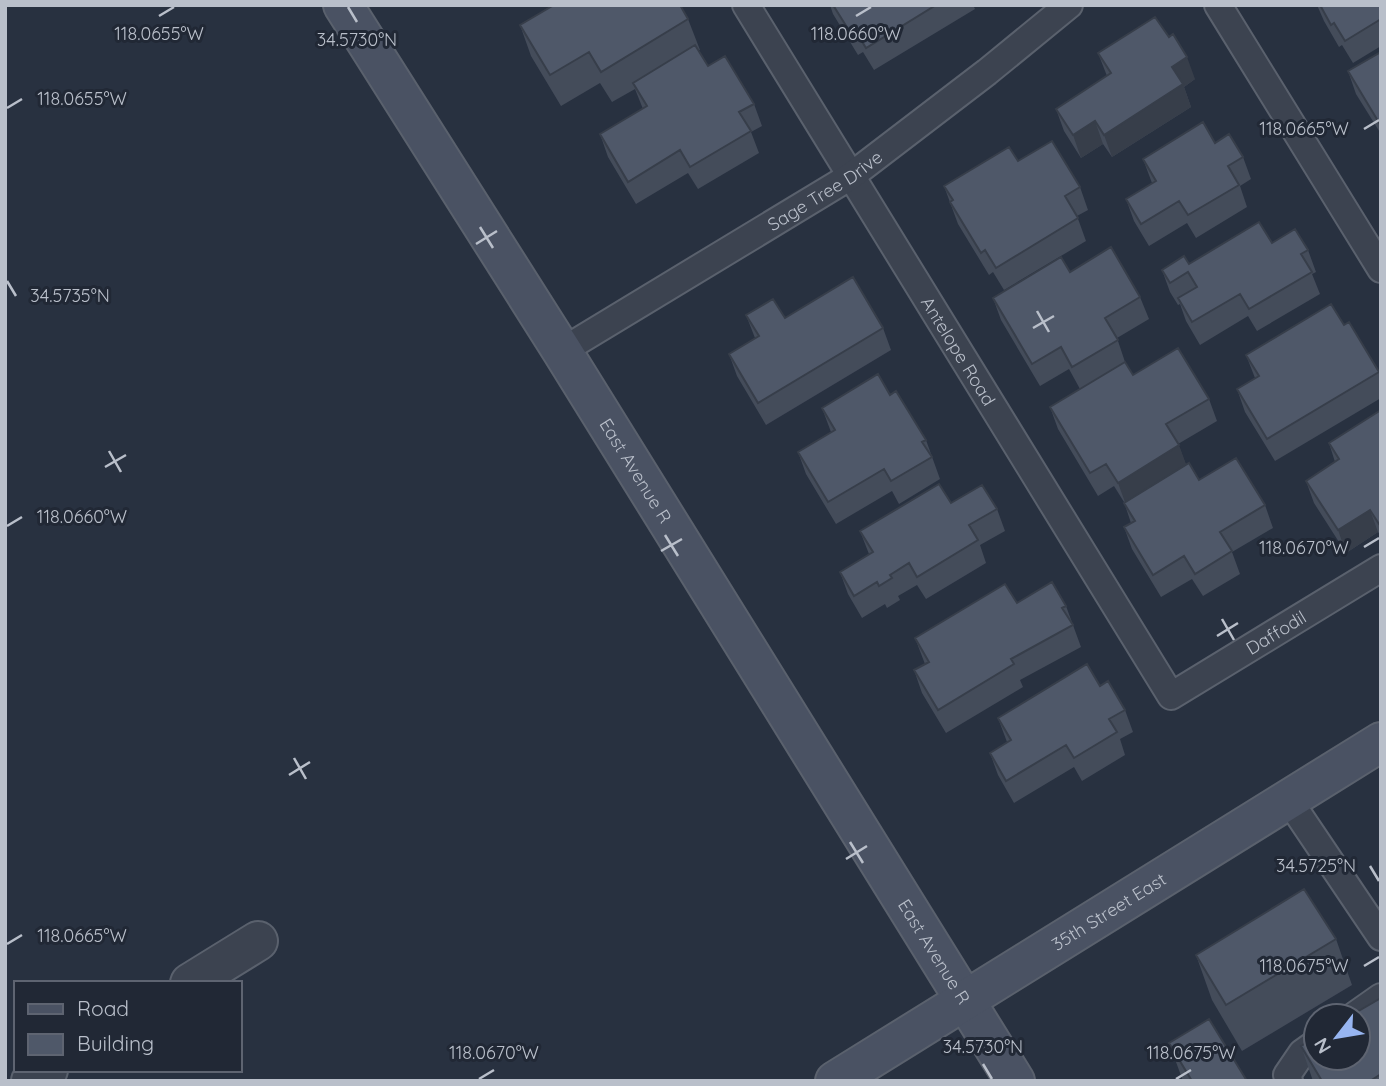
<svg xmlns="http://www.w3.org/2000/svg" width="1386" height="1086" font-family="Quicksand,sans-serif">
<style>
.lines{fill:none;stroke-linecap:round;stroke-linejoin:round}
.lane-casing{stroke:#5a616d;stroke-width:30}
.street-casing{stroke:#5a616d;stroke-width:42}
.secondary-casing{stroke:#5a616d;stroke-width:42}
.lane{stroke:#3c4350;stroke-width:26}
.street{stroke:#3c4350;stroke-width:38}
.secondary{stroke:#4a5263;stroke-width:38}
.wall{fill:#444c5a}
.shaded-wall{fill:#373e4a}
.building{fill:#4f5869;stroke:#373e4a;stroke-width:2}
.ticks{fill:none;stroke:#b9bfca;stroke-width:2.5}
.labels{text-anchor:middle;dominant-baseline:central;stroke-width:6;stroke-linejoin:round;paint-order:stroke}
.street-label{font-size:18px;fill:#b9bfca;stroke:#212835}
.ticks-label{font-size:18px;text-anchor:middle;fill:#b9bfca;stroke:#212835;stroke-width:6;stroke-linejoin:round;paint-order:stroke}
</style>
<rect width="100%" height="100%" fill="#283140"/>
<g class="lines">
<defs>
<g id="lane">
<path id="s1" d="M746 5 1171 696 1381 568"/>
<path d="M1218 5 1381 269"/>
<path id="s2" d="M562 351 851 176 987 72 1069 5"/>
<path d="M1288 799 1381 937"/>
<path d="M1354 1016 1381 997"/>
<path d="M1289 1081 1287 1075 1302 1053 1316 1043"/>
</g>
<path id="street" d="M190 983 258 941
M31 1081 48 1070"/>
<g id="secondary">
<path id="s3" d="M343 5 562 351 1015 1081"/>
<path id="s4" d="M835 1081 1381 742"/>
</g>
</defs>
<!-- lane casing -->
<use href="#lane" class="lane-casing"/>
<!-- street casing -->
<use href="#street" class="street-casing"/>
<!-- secondary casing -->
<use href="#secondary" class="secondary-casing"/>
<!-- lane -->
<use href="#lane" class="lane"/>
<!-- street -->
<use href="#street" class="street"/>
<!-- secondary -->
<use href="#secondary" class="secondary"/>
</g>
<!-- wall -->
<path class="wall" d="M830 5H973L975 9 874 70 863 52 858 55 833 14Z
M1317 5H1381V46L1353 63 1342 45 1339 47 1324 21Z
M688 19 700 50H698L708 66 754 104 762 126 751 132 759 153 698 189 688 173 636 204 608 157 600 134 643 109 635 89 612 102 600 83 561 106 531 56 520 25Z
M1381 52V134L1356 94 1348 71Z
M1098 53 1195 79 1184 87 1191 107 1112 157 1103 144 1081 158 1064 131 1056 109 1107 76Z
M1215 143 1243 157 1251 179 1240 186 1247 207 1196 238 1187 223 1149 246 1134 221 1126 199 1152 183 1143 159Z
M944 186 1080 187 1088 210 1077 216 1086 241 1004 290 993 272 989 275 958 224Z
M1272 243 1308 250 1316 272 1312 274 1320 294 1257 331 1248 316 1200 345 1186 321 1180 304 1178 305 1170 292 1162 270 1189 264Z
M1070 272 1140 297 1149 319 1117 338 1125 362 1133 375 1209 399 1217 421 1178 444 1186 465 1199 480 1265 505 1273 528 1232 552 1240 574 1203 596 1192 579 1161 597 1132 549 1124 527 1131 523 1124 502 1114 486 1098 496 1058 429 1050 407 1080 389 1069 369 1040 386 1001 320 993 298Z
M746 315 785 318 883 328 891 350 766 425 737 376 729 354 755 338Z
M1344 325 1379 372 1381 377V398L1275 461 1245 412 1237 389 1255 378 1246 355Z
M822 408 926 440 940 479 899 504 892 491 836 524 806 474 798 452 831 432Z
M1381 410V536L1378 532 1346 553 1314 503 1306 481 1335 462 1329 443Z
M951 503 997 509 1005 531 980 545 986 563 926 599 917 585 898 596 900 600 887 608 885 604 862 618 848 594 840 572 869 554 860 531Z
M1017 603 1066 606 1081 647 1020 680 1023 687 946 733 922 693 914 670 925 664 915 638Z
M1100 686 1125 710 1133 732 1120 739 1125 755 1082 781 1074 767 1014 803 998 775 990 753 1007 742 998 718Z
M1336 939 1352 985 1242 1051 1212 1000 1196 955Z
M1381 998V1081H1313L1301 1046Z
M1169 1043 1247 1081H1183Z"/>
<!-- shaded-wall -->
<path class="shaded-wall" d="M1187 57 1195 79 1184 87 1191 107 1112 157 1104 135 1172 67Z
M1095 121 1103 144 1081 158 1073 135Z
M1179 445 1187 467 1126 505 1118 483Z
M1370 510 1378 532 1346 553 1338 530Z"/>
<!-- building -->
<path class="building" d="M554 5H680L688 19 601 72 589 52 550 75 520 25Z
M833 5H936L866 48 855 30 850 32Z
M1320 5H1381V19L1345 41 1334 23 1331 25Z
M1155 17 1169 37 1173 34 1187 57 1172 67 1183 84 1104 135 1095 121 1073 135 1056 109 1111 73 1098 53Z
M695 45 708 66 725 56 754 104 739 112 751 131 690 167 680 150 628 182 600 134 647 106 633 83Z
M1381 52V126L1348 71Z
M1203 122 1215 143 1229 134 1243 157 1228 166 1239 185 1188 215 1179 201 1141 224 1126 199 1156 181 1143 159Z
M1052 141 1080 187 1065 196 1078 218 996 268 985 250 981 253 950 202 953 200 944 186 1009 147 1018 161Z
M1259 222 1272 243 1295 229 1308 250 1301 254 1312 272 1249 309 1240 294 1192 322 1178 298 1197 287 1188 272 1170 283 1162 270 1184 256 1189 264Z
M1111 247 1140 297 1105 318 1118 340 1072 367 1061 347 1032 364 993 298 1061 257 1070 272Z
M853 277 883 328 758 403 729 354 759 336 746 315 773 299 785 318Z
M1331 304 1344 325 1349 322 1379 372 1267 439 1237 389 1259 376 1246 355Z
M1178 348 1209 399 1166 424 1179 445 1118 483 1106 464 1090 473 1050 407 1125 362 1133 375Z
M878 374 890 395 896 391 926 440 922 442 932 457 891 481 884 469 828 502 798 452 835 430 822 408Z
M1381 410V523L1379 524 1370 510 1338 530 1306 481 1339 459 1329 443Z
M1236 458 1265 505 1220 532 1232 551 1195 574 1184 556 1153 575 1124 527 1135 521 1124 503 1189 463 1199 480Z
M939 484 951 503 982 485 997 509 969 525 978 540 917 577 909 563 890 575 892 578 879 586 877 582 854 596 840 572 873 552 860 531Z
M1052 582 1066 606 1062 608 1073 625 1011 659 1014 664 938 710 914 670 929 662 915 638 1005 584 1017 603Z
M1087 664 1100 686 1108 681 1125 710 1109 719 1117 732 1074 758 1066 745 1006 781 990 753 1011 740 998 718Z
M1304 889 1336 939 1226 1005 1196 955Z
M1381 998V1074L1370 1081H1322L1301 1046 1316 1037V1058H1358V1016H1350Z
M1209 1019 1247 1081H1192L1169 1043Z"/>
<!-- ticks -->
<path class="ticks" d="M348 7 357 22M159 16 174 7M856 16 871 7M7 108 22 99M1364 129 1379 120M480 227 493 248M476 244 497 231M7 281 16 296M1037 311 1049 332M1033 328 1054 316M109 451 121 472M105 467 126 455M7 526 22 517M665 535 678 556M1364 547 1379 538M661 551 682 539M1222 619 1234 640M1217 636 1238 623M294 758 306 779M289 775 310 762M850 842 863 863M846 859 867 846M1370 866 1379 881M7 944 22 935M1364 966 1379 957M983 1064 992 1079M479 1079 494 1070M1176 1079 1191 1070"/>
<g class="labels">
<!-- street labels -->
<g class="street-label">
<text stroke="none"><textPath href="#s2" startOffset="308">Sage Tree Drive</textPath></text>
<text stroke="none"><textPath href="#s1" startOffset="406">Antelope Road</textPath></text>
<text stroke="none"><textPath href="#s3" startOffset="550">East Avenue R</textPath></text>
<text stroke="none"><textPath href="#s1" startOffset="934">Daffodil</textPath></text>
<text stroke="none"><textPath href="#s4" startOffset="322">35th Street East</textPath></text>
<text stroke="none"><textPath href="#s3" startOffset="1116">East Avenue R</textPath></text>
</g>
</g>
<g class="ticks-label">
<text x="159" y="40">118.0655°W</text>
<text x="856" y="40">118.0660°W</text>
<text x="357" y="46">34.5730°N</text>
<text x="82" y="105">118.0655°W</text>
<text x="1304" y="135">118.0665°W</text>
<text x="70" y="302">34.5735°N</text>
<text x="82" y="523">118.0660°W</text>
<text x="1304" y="554">118.0670°W</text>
<text x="1316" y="872">34.5725°N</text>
<text x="82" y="942">118.0665°W</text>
<text x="1304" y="972">118.0675°W</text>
<text x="983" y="1053">34.5730°N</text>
<text x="494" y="1059">118.0670°W</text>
<text x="1191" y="1059">118.0675°W</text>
</g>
<!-- border -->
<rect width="1386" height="1086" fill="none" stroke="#b9bfca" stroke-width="14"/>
<!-- legend -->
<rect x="14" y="981" width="228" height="91" fill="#212835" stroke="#5e6471" stroke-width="2"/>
<rect x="28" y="1004" width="35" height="10" fill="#4a5263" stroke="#5e6471" stroke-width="2"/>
<text x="77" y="1016" font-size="21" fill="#b9bfca">Road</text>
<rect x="28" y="1034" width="35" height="21" fill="#4f5869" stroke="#5e6471" stroke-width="2"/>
<text x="77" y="1051" font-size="21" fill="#b9bfca">Building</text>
<!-- north arrow -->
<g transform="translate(1337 1037) rotate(239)"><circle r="33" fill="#212835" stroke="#5e6471" stroke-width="2"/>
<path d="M0-5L12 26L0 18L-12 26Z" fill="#97b5f1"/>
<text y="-10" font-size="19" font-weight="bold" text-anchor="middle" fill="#b9bfca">N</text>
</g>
</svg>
